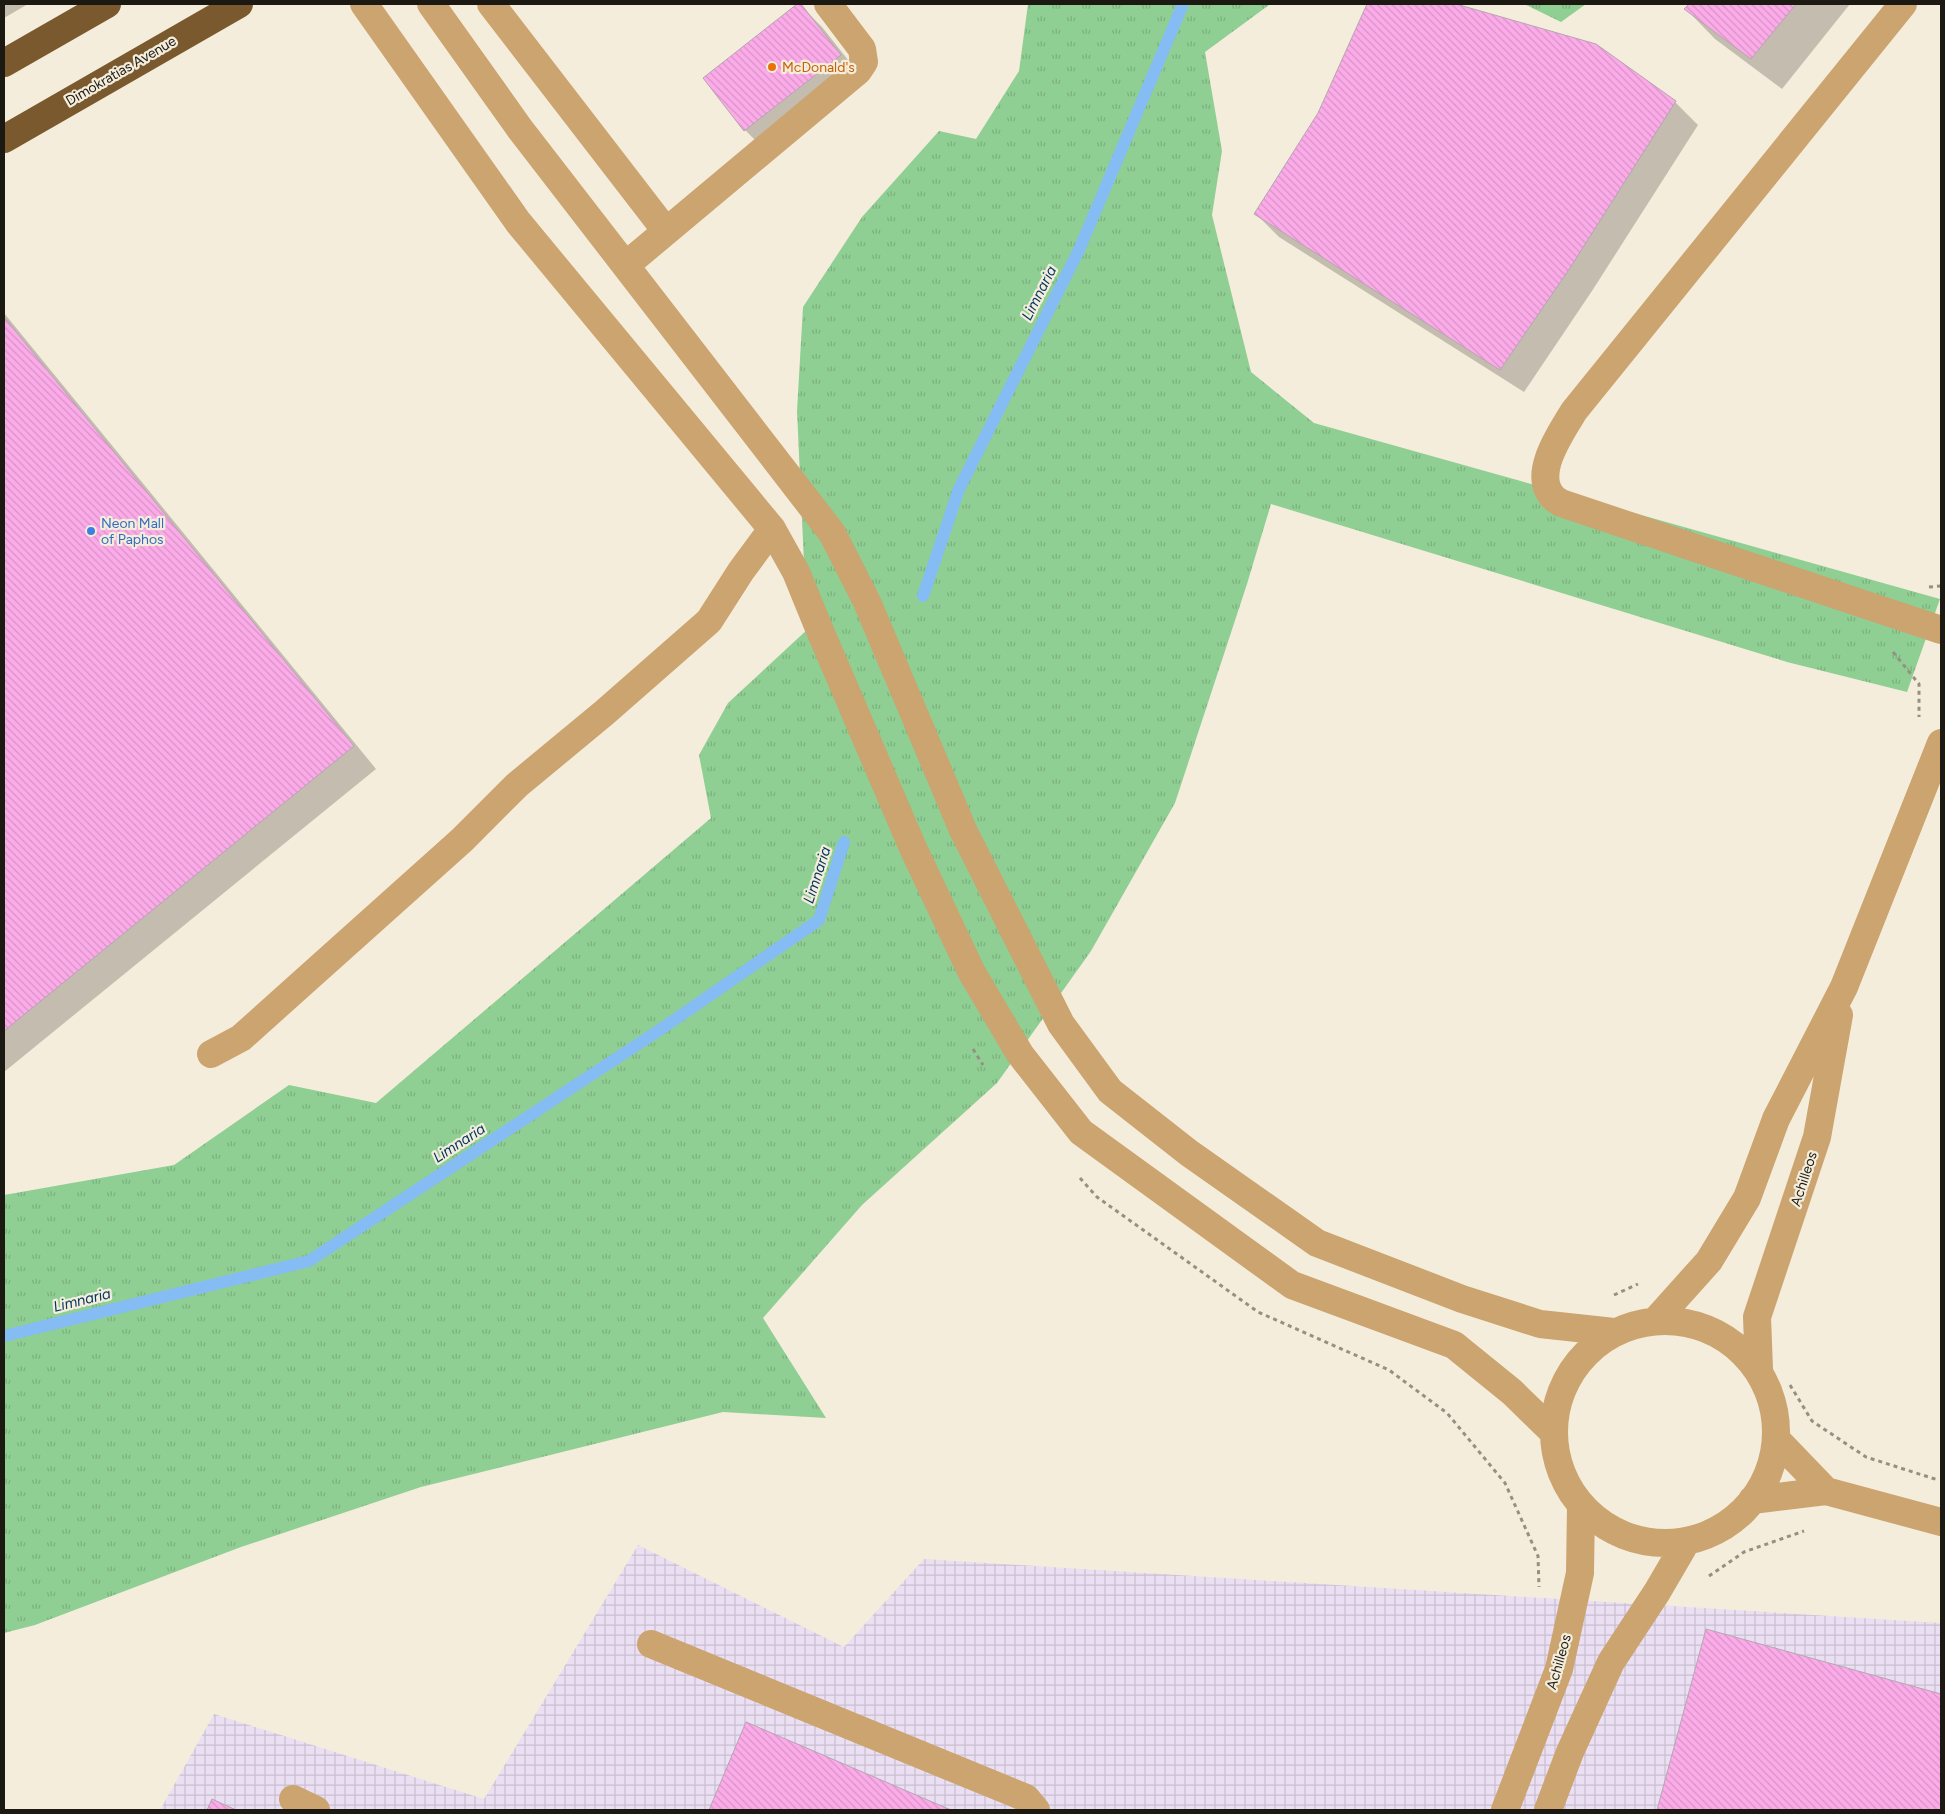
<svg xmlns="http://www.w3.org/2000/svg" width="1945" height="1814" font-family="Figtree,sans-serif">
<style>
.industrial{fill:url(#industrial-grid)}
.grass{fill:url(#grass-tufts)}
.shadow{fill:#0003}
.lines{fill:none;stroke-linecap:round;stroke-linejoin:round}
.stream{stroke:#86bcf4;stroke-width:12}
.building{fill:url(#building-back-hatch);stroke:#b5a5b0}
.path{stroke:#959083;stroke-width:3;stroke-dasharray:4 4;stroke-linecap:butt}
.minor{stroke:#cba470;stroke-width:28}
.highway{stroke:#79592d;stroke-width:28}
.food-dot{fill:#e8710a;stroke:#f5eddb;stroke-width:2}
.shop-dot{fill:#3f7fe0;stroke:#f5eddb;stroke-width:2}
.labels{text-anchor:middle;dominant-baseline:central;stroke-width:4.5;stroke-linejoin:round;paint-order:stroke}
.food-label{font-size:14px;fill:#c56008;stroke:#f5eddb;text-anchor:start}
.street-label{font-size:14px;fill:#1c1913;stroke:#f5eddb}
.shop-label{font-size:14px;fill:#366cbe;stroke:#f5eddb;text-anchor:start}
.water-label{font-size:15px;font-style:italic;fill:#023863;stroke:#f5eddb}
</style>
<defs>
<pattern id="industrial-grid" width="8" height="8" patternUnits="userSpaceOnUse" patternTransform="scale(1.25)"><rect width="8" height="8" fill="#ebdff3"/><path d="M0 4h8M4 0v8" fill="none" stroke="#c9bfcf"/></pattern>
<pattern id="grass-tufts" width="24" height="20" patternUnits="userSpaceOnUse" patternTransform="scale(1.25)"><rect width="24" height="20" fill="#8fcf93"/><path d="M3 7l-1-3M5 7V3M7 7l1-3M15 17l-1-3M17 17v-4M19 17l1-3" fill="none" stroke="#7bb17e"/></pattern>
<pattern id="building-back-hatch" width="6" height="6" patternUnits="userSpaceOnUse" patternTransform="scale(1.25)"><rect width="6" height="6" fill="#fcabe9"/><path d="M-1 5l2 2M0 0l6 6M5-1l2 2" fill="none" stroke="#d793c7"/></pattern>
</defs>
<rect width="100%" height="100%" fill="#f5eddb"/>
<!-- industrial -->
<path class="industrial" d="M638 1545 844 1647 924 1559 1941 1623V1810H160L214 1714 484 1799Z"/>
<!-- grass -->
<path class="grass" d="M1028 4H1275L1269 5 1205 52 1222 151 1212 215 1251 372 1314 423 1940 599 1907 692 1787 662 1271 504 1247 584 1175 803 1091 951 997 1083 862 1205 763 1318 826 1418 723 1412 421 1487 241 1547 35 1625 4 1633V1195L174 1165 289 1085 376 1103 711 818 699 755 728 703 809 628 804 563 797 411 803 307 862 217 939 131 976 139 1019 71Z
M1524 4H1586L1561 22Z"/>
<!-- shadow -->
<path class="shadow" d="M4 4H28L4 18Z
M799 4 822 27 863 79 768 153 745 130 704 78Z
M1368 4H1451L1595 45 1675 102 1698 125 1592 291 1524 392 1279 237 1256 214 1319 114Z
M1691 4H1850L1782 89 1715 39 1686 9Z
M4 313 376 769 4 1072Z
M1707 1631 1941 1695V1810H1659Z
M747 1724 947 1810H710Z"/>
<g class="lines">
<!-- stream -->
<path class="stream" d="M923 596 959 489 1079 250 1183 4
M4 1336 309 1261 664 1027 819 920 844 842"/>
</g>
<!-- building -->
<path class="building" d="M797 4H801L841 55 744 131 703 78Z
M1367 4H1456L1596 44 1676 101 1570 268 1500 370 1254 214 1318 113Z
M1689 4H1796L1751 59 1684 9Z
M4 317 354 746 4 1031Z
M1706 1629 1941 1694V1810H1657Z
M746 1722 951 1810H709Z
M212 1799 236 1810H207Z"/>
<g class="lines">
<!-- path -->
<path class="path" d="M1929 587 1941 586
M1893 652 1919 684V717
M973 1049 983 1065
M1080 1178 1097 1197 1258 1312 1389 1370 1447 1413 1505 1483 1538 1556 1539 1587
M1614 1295 1638 1284
M1790 1385 1812 1421 1866 1457 1938 1480
M1709 1576 1744 1552 1804 1531"/>
<!-- minor -->
<path class="minor" d="M364 4 518 222 772 529 796 572 818 626 913 848 972 973 1020 1054 1081 1132 1292 1285 1454 1345 1512 1392 1553 1432
M431 4 520 129 832 533 867 602 963 830 1061 1024 1110 1091 1189 1153 1317 1243 1462 1299 1540 1324 1614 1332
M491 4 666 231
M1903 4 1574 411C1562 431 1532 473 1552 496 1554 499 1558 501 1561 503L1941 630
M626 265 858 71 864 62 862 49 828 4
M211 1054 241 1038 462 840 517 785 604 713 709 621 741 571 772 529
M1656 1320 1709 1261 1747 1198 1776 1119 1844 987 1941 743
M1554 1432a111 111 0 1 1 222 0a111 111 0 1 1-222 0Z
M1759 1369 1757 1317 1817 1137 1839 1015
M1776 1439 1826 1491
M1752 1500 1826 1491 1941 1522
M651 1644 1026 1798 1036 1810
M293 1799 316 1810
M1505 1810 1559 1669 1580 1573 1581 1507
M1548 1810 1570 1752 1611 1662 1657 1592 1685 1544"/>
<!-- highway -->
<path class="highway" d="M4 63 107 4
M4 139 239 4"/>
</g>
<!-- markers -->
<circle class="food-dot" cx="772" cy="67" r="5"/>
<circle class="shop-dot" cx="91" cy="531" r="5"/>
<g class="labels">
<!-- food labels -->
<g class="food-label">
<text x="782" y="67">McDonald's</text>
</g>
<!-- street labels -->
<g class="street-label">
<text transform="translate(121 71) rotate(-30)">Dimokratias Avenue</text>
<text transform="translate(1804 1179) rotate(-72)">Achilleos</text>
<text transform="translate(1559 1662) rotate(-74)">Achilleos</text>
</g>
<!-- shop labels -->
<g class="shop-label">
<text x="101" y="523">Neon Mall<tspan x="101" dy="16">of Paphos</tspan></text>
</g>
<!-- water labels -->
<g class="water-label">
<text transform="translate(1039 293) rotate(-63)">Limnaria</text>
<text transform="translate(817 875) rotate(-72)">Limnaria</text>
<text transform="translate(459 1143) rotate(-33)">Limnaria</text>
<text transform="translate(82 1300) rotate(-14)">Limnaria</text>
</g>
</g>
<!-- border -->
<rect width="1945" height="1814" fill="none" stroke="#1c1913" stroke-width="10"/>
</svg>
